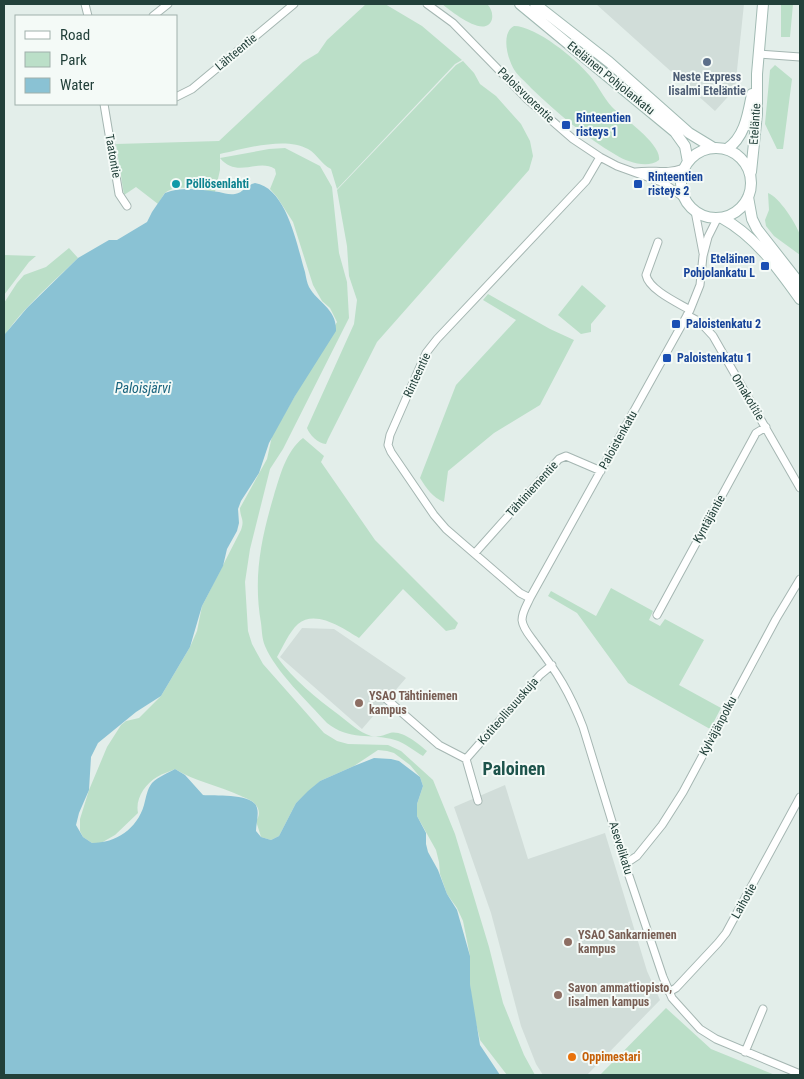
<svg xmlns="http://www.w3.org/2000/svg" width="804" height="1079" font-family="'Roboto Condensed',sans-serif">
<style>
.built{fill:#d1ddd9}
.green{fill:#bbdfc8}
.water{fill:#8ac2d4}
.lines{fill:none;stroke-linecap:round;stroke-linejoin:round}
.street-casing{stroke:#a5b6b2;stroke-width:9}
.secondary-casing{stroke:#a1bab3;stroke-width:12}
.street{stroke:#fff;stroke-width:7}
.secondary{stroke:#fff;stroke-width:10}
.service-dot{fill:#5c6f8a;stroke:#f4faf7;stroke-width:2}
.transit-dot{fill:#1a4fb4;stroke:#f4faf7;stroke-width:2}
.culture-dot{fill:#0f9aa8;stroke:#f4faf7;stroke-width:2}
.education-dot{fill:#8d6e63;stroke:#f4faf7;stroke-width:2}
.food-dot{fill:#e8710a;stroke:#f4faf7;stroke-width:2}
.labels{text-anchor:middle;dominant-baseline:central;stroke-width:4;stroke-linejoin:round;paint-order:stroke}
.street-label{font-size:12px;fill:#22403a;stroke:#f4faf7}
.service-label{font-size:12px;font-weight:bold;fill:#4e5e75;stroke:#f4faf7}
.transit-label{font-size:12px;font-weight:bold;fill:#164399;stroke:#f4faf7;text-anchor:start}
.culture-label{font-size:12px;font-weight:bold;fill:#0d838f;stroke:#f4faf7;text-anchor:start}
.education-label{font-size:12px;font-weight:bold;fill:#785e54;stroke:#f4faf7;text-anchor:start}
.food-label{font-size:12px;font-weight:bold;fill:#c56008;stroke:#f4faf7;text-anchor:start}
.water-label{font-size:14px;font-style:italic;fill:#19647e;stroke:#f4faf7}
.district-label{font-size:18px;font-weight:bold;fill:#1d534b;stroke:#f4faf7}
</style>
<rect width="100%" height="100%" fill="#e3eeea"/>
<!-- built -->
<path class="built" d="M596 4H744L735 89 715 111Z
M302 628 334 629 406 678 362 729 280 657Z
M505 785 528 859 605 833 647 971 660 1000 587 1075H543L536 1064 521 1026 491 913 454 807Z"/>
<!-- green -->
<path class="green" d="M366 4H385L422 26 462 60 455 64 337 189 331 169C321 164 317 154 308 149 285 136 244 149 220 154V170L215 192C201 191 176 182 164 194 162 197 160 201 158 204L136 187 124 195 116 144 219 141 303 62 318 53 327 40Z
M442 4H487C491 8 493 13 492 19 486 40 451 11 442 4Z
M781 4H793L790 37H781Z
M514 26C536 26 576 59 590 76 598 85 603 97 612 107 623 118 662 144 659 160 648 169 627 162 616 155 585 137 556 112 531 88 526 82 519 77 515 71 508 61 500 33 514 26Z
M463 61 474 73 480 84 496 96 521 124 530 141 533 156 529 170 377 342 328 439 326 444C318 444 309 434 307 428L354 324 357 300 349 276 347 246 337 190 456 65Z
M775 65 792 79 783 149H777L765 124 770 70Z
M285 148 320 166 332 187 339 253 347 282 349 318 283 449 270 469 250 549 245 582 248 631 252 644 263 664 324 733 337 741 348 744 388 745 401 751 433 780 455 834 489 947 503 1003 524 1055 535 1075H507L480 1040 472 1006 470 984V956L463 921 457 908 447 894 440 874 439 862 436 850 417 816V804L423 786 420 777 410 765 394 753 387 751 378 750 354 766 320 781 296 803 279 836 271 840 261 837 256 821C260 816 260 809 255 804 252 800 245 798 241 796 220 786 194 781 175 769 169 772 163 773 157 777 145 784 135 799 138 813L115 835 101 843H92L83 837 80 831V819L89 790 107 747 121 725 126 721 139 718 161 696 190 647 197 631 202 606 241 530C245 519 240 518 240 508L267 459 272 436 337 322 330 308 322 301 313 285 293 222 277 197 270 189 276 174 275 169C258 158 237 179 220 158L269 149Z
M768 193C779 197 796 223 800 235 802 241 800 249 800 255L774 236 766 226 765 220 769 210Z
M69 248 78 258C62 274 8 321 4 340V303L17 283 24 275 46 267Z
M4 255 36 256 29 262 4 295Z
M582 285 606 306 591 324V332L581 334 558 315Z
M488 294 550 329 574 340 540 405 494 433 448 471 444 502C432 497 427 489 420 478L456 385 516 320 483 300Z
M303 438 324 456 321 462 375 540 458 623 455 629 446 631 403 589 359 638C344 629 316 609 298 624 289 632 283 647 277 657 294 680 316 698 339 715 349 723 359 732 371 736 379 738 383 735 390 733 403 730 418 744 427 751L423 756C414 751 405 743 395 740 371 733 349 741 327 723 308 702 276 672 265 646 262 639 262 631 261 623 253 577 261 539 274 495 280 476 286 451 303 438Z
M611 588 653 611 649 620 660 626 665 619 704 640 679 685 721 708 710 729 628 683 577 613 548 596 551 591 596 616Z
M666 1008 711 1049 775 1075H600Z"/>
<!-- water -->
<path class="water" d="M255 183C287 188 297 246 305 272 306 277 307 283 309 287 318 303 337 309 336 331L295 396 269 443 259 473 241 501 238 509 239 523 237 531 227 549 223 566 202 606 190 647 161 696 136 712 98 743 91 757 89 790 79 813 76 825 83 837 92 843C116 843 137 829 144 805 146 798 147 789 152 783 158 777 168 773 175 769L185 775 203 795C214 796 254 793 257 808 259 814 256 824 256 831L261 837 271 840 279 836 296 803 308 791 320 781 354 766 374 758 391 759 399 761 420 777 423 786 417 804V816L426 833V844L428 852 438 870 447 894 457 910 470 956V984L480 1045 500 1075H4L5 334 27 308 78 258 109 240H117L147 222 152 212 165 193C184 186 200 190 219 192 224 193 229 195 235 194 243 193 246 185 255 183Z"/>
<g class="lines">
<defs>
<path id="street" d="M85 4 88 16
M427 4 453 23 527 99 573 139 600 157 617 166 664 183 684 198
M153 16 168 4
M759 54 800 57
M176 97 192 89 294 4
M104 104 119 194 127 206
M636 172C655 169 664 175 684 168
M695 211 703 253
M717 219 708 237 703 256 700 285 690 310 530 598C527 605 522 612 522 620 523 629 530 636 535 643 557 672 570 693 583 727L625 864 663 977 672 998 700 1029 716 1039 800 1074
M658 242 646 275C649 290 678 303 690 310
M687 315 700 322 713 336 800 488
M475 553 559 459 566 456 601 471
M530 598 520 593 446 529 434 515 391 452 388 445 390 435 426 353 437 339 586 181 600 157
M657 615 756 433 766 427
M383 696 439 745 466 759 478 801
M466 759 540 675 552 665
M625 864 637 856 662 825 683 792 776 619 800 579
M669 992 676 988 718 943 726 933 800 797
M745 1052 763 1009"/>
<path id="secondary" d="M520 4 675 132 685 146 688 162
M535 4 609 62 689 133 712 147
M681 183a35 35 0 1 1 70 0a35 35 0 1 1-70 0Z
M727 149C745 137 748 114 752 94
M751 172 757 114V74L763 4
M748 197 752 219 757 229 800 284
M722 218C755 236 778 268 800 299"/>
</defs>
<!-- street casing -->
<use href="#street" class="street-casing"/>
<!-- secondary casing -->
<use href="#secondary" class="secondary-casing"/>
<!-- street -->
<use href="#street" class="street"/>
<!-- secondary -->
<use href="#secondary" class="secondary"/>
</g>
<!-- markers -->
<circle class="service-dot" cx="707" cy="62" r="5"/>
<g class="transit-dot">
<rect x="561" y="120" width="10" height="10" rx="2.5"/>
<rect x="633" y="179" width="10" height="10" rx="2.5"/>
<rect x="760" y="261" width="10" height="10" rx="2.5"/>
<rect x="671" y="319" width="10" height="10" rx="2.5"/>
<rect x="662" y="353" width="10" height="10" rx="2.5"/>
</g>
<circle class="culture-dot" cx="176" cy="184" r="5"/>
<g class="education-dot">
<circle cx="359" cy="703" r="5"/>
<circle cx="568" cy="942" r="5"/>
<circle cx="558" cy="995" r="5"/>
</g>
<circle class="food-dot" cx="572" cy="1057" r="5"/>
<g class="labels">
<!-- street labels -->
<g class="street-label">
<text transform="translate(236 52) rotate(-40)">Lähteentie</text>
<text transform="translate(611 78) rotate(39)">Eteläinen Pohjolankatu</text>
<text transform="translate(526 95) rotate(44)">Paloisvuorentie</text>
<text transform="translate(755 124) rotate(-86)">Eteläntie</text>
<text transform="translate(113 156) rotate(80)">Taatontie</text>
<text transform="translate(417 375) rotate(-65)">Rinteentie</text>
<text transform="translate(748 397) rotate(59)">Omakotitie</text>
<text transform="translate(618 440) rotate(-61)">Paloistenkatu</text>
<text transform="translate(532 489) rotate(-48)">Tähtiniementie</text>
<text transform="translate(709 519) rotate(-61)">Kyntäjäntie</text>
<text transform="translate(508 711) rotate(-49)">Kotiteollisuuskuja</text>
<text transform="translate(718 726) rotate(-62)">Kylväjänpolku</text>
<text transform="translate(621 848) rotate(73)">Asevelikatu</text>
<text transform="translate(744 901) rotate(-61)">Laihotie</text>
</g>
<!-- service labels -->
<g class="service-label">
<text x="707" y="77">Neste Express<tspan x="707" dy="14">Iisalmi Eteläntie</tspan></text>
</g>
<!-- transit labels -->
<g class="transit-label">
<text x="576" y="118">Rinteentien<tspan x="576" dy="14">risteys 1</tspan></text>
<text x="648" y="177">Rinteentien<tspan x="648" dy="14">risteys 2</tspan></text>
<text x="755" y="259" text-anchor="end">Eteläinen<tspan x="755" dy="14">Pohjolankatu L</tspan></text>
<text x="686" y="324">Paloistenkatu 2</text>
<text x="677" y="358">Paloistenkatu 1</text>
</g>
<!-- culture labels -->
<g class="culture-label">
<text x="186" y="184">Pöllösenlahti</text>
</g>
<!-- education labels -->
<g class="education-label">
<text x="369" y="696">YSAO Tähtiniemen<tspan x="369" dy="14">kampus</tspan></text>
<text x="578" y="935">YSAO Sankarniemen<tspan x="578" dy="14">kampus</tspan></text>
<text x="568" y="988">Savon ammattiopisto,<tspan x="568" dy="14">Iisalmen kampus</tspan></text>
</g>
<!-- food labels -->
<g class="food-label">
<text x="582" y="1057">Oppimestari</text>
</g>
<!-- water labels -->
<g class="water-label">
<text x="143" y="388">Paloisjärvi</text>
</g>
<!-- district labels -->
<g class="district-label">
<text x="514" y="768">Paloinen</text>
</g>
</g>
<!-- border -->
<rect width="804" height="1079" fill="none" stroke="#22403a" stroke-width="10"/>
<!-- legend -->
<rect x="15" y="15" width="162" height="90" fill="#f4faf7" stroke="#a0b0ab"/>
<rect x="25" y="31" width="25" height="8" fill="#ffffff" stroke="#a0b0ab"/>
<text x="60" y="40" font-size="15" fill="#22403a">Road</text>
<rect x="25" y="52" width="25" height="15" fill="#bbdfc8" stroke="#a0b0ab"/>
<text x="60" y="65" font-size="15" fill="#22403a">Park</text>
<rect x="25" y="78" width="25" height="15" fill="#8ac2d4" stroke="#a0b0ab"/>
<text x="60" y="90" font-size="15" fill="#22403a">Water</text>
</svg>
